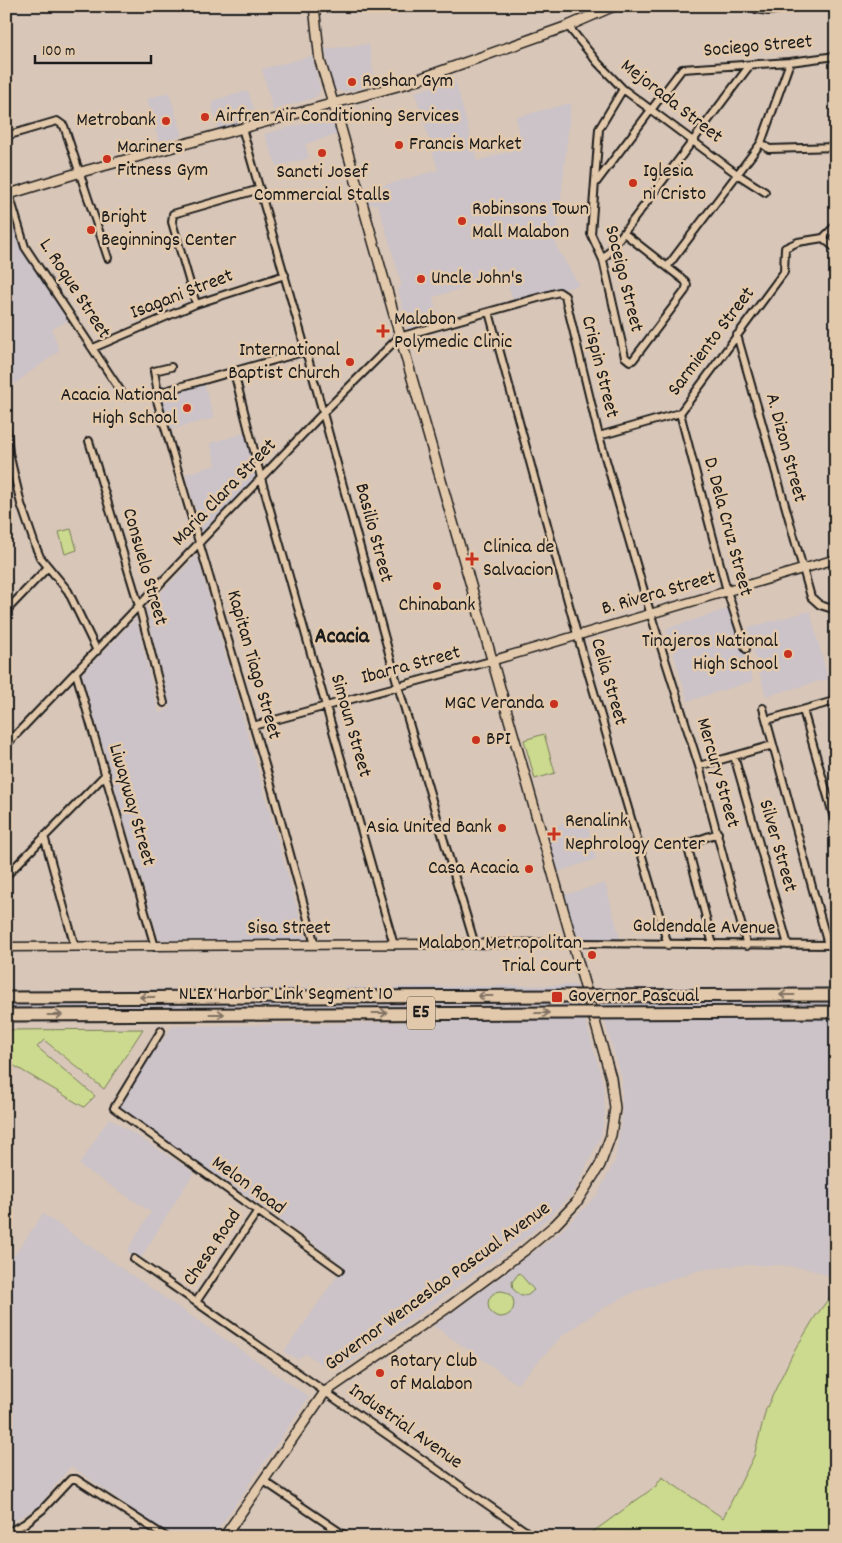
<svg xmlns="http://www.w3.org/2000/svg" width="842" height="1543" font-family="Dekko,sans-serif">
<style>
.built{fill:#cbc3c8}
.green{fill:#cbda8e;stroke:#747b55}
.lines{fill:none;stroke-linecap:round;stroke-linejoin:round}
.minor-casing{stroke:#1c1c1c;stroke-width:10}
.tertiary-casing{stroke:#1c1c1c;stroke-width:11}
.secondary-casing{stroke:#1c1c1c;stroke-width:12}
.minor{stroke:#e3c9ab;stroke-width:6}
.tertiary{stroke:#e3c9ab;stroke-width:8}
.secondary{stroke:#e3c9ab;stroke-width:9}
.rail{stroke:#1c1c1c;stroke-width:2.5}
.motorway-bridge-casing{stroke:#1c1c1c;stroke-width:15;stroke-linecap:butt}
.motorway-bridge{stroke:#e3c9ab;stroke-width:11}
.oneway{stroke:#807264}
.poi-dot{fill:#c8321e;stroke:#e3c9ab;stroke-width:2}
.labels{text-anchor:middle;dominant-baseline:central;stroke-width:5;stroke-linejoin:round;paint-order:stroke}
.shield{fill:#e3c9ab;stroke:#585047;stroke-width:1}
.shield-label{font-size:19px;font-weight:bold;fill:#1c1c1c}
.street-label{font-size:20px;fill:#1c1c1c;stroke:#e3c9ab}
.poi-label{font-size:20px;fill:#1c1c1c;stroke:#e3c9ab;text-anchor:start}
.quarter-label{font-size:22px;font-weight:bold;fill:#1c1c1c;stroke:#e3c9ab}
</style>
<rect width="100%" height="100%" fill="#d8c6b8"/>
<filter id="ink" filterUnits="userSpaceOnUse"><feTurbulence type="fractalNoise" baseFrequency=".02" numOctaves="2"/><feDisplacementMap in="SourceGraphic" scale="10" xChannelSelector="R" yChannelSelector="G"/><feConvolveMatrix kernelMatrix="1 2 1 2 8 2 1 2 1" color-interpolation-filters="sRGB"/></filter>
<g filter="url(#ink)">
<!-- built -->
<path class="built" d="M369 44 375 85 345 92 333 89 325 49Z
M312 56 320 88 319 94 313 98 273 110 262 69Z
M455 80 477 161 521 148 516 117 571 103 556 246 579 285 514 303 503 270 464 284 465 288 433 297 440 324 409 332 398 290 402 285 378 204H368L364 191 438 170 415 92Z
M248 91 258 122 219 133 212 106 214 100Z
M169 92 182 136 159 142 147 99Z
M326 118 335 123 338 134 305 144 309 158 277 166 264 134Z
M6 203H9L26 256 71 319 52 329 59 351 6 390Z
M204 383 214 418 169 430 159 397Z
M246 433 258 476 202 533 185 474 216 465 210 443Z
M197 555 306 940H159L82 674 136 618 159 714 170 708 146 608Z
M730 608 753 681 688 701 666 629Z
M810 611 828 679 766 696 747 628Z
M585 816 596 859 558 872 545 829Z
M605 883 620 939H577L563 895Z
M576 985 603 1083 605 1114 601 1136 575 1190 560 1207 529 1235 408 1323 341 1369H336L323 1365 306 1354 297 1359 284 1352 344 1266 270 1212 117 1107 172 1026 534 1020 6 1021V991Z
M836 987V1278L809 1269 781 1265H740L700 1270 640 1289 601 1309 562 1336 517 1384 434 1326 558 1234 597 1195 615 1161 622 1115V1078L594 988Z
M109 1118 194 1172 140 1259 127 1251 151 1212 79 1165Z
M43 1214 309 1397 213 1537H172L71 1466 39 1506 6 1526V1267Z"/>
<!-- green -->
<path class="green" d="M71 529 77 550 65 554 59 532Z
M544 734 555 773 535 779 524 740Z
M143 1029 104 1089 44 1040 37 1047 95 1096 84 1107 6 1061V1030Z
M519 1273 534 1290 528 1295 521 1296 513 1289 512 1282Z
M836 1289V1537H586L656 1486 662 1477 723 1518 754 1456 766 1409 792 1355 815 1317Z
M488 1304a13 13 0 1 1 26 0a13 13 0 1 1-26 0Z"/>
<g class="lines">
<defs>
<path id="minor" d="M755 6 756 9 768 11 803 6
M568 26 598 63 623 89 737 174 765 192
M623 89 599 129 591 234 603 260 625 357 630 361 633 360 685 291 687 285 685 281 625 234
M242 128 306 351 398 686 475 945
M6 136 57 121 64 126 108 258
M761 143 769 149 836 147
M595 184 682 69 790 62 836 56
M9 194 25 247 124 396
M823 238 836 249
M603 260 750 65
M667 267 761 143 790 62
M196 304 172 222 173 214 260 189
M489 312 577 634 668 945
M737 335 811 597 820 605 836 610
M93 348 196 304 285 275
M306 351 158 393 156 397 271 785 315 945
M234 372 261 478 394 945
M158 393 154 371 171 367
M680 413 727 591 746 649
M6 423 9 453 21 504 35 545 40 557 68 591 97 651
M599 436 680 413 784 272 785 248 798 242 823 238 836 225
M89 441 139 606 164 703
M6 611 48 567
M76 673 155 947
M763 708 828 945
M803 710 836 825
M767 720 834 701
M253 726 491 661
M6 745 323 413 399 337 559 292 565 296 599 436 650 612 699 766 747 946
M734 756 788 945
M699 766 773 745
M44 836 75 947
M6 876 106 774
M572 943 836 945
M713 945 687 844 718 833
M161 1031 114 1108 340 1270
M134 1259 534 1537
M196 1302 257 1212
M264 1481 347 1537
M6 1533 24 1524 42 1510 71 1479H76L166 1537"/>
<path id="tertiary" d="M491 661 836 559
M6 947 572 943"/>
<path id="secondary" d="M6 195 81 172 405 84 568 26 614 6
M224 1537 325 1392 450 1306 524 1251 555 1225 576 1203 600 1165 611 1135 615 1108 611 1078 340 125 320 61 314 6"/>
</defs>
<!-- minor casing -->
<use href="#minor" class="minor-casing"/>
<!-- tertiary casing -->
<use href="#tertiary" class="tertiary-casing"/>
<!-- secondary casing -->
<use href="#secondary" class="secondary-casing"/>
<!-- minor -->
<use href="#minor" class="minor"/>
<!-- tertiary -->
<use href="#tertiary" class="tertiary"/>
<!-- secondary -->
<use href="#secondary" class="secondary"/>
<!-- rail -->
<path class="rail" d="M6 1000 259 1001 557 997"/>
<defs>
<path id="motorway-bridge" d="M6 998 836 995
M6 1015 836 1012"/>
</defs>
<!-- motorway-bridge casing -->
<use href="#motorway-bridge" class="motorway-bridge-casing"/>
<!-- motorway-bridge -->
<use href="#motorway-bridge" class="motorway-bridge"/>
</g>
<!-- one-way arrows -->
<defs><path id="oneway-shaft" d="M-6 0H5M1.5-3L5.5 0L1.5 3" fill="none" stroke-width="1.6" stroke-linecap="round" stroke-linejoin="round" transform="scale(1.25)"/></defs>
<g class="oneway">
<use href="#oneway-shaft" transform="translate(787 995) rotate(180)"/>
<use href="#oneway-shaft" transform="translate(485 996) rotate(180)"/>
<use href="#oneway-shaft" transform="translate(147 997) rotate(180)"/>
<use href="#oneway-shaft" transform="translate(380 1013)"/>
<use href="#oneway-shaft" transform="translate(542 1013)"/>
<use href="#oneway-shaft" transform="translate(217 1014)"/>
<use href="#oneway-shaft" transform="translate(55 1015)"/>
</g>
</g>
<!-- markers -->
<g class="poi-dot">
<circle cx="352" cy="82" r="5"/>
<circle cx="205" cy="117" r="5"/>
<circle cx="166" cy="121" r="5"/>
<circle cx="399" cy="145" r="5"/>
<circle cx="322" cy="153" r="5"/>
<circle cx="107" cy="159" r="5"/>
<circle cx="633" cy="183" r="5"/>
<circle cx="462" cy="221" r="5"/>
<circle cx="91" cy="230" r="5"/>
<circle cx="421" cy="279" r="5"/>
<path d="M380.5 323.5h5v5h5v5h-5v5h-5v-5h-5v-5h5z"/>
<circle cx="350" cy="362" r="5"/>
<circle cx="187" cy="408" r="5"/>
<path d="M469.5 551.5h5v5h5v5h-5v5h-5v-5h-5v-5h5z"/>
<circle cx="437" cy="586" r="5"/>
<circle cx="788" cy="654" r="5"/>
<circle cx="554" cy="704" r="5"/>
<circle cx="476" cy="740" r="5"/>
<circle cx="502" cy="828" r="5"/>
<path d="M551.5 826.5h5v5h5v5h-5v5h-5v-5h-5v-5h5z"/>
<circle cx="529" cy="869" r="5"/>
<circle cx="592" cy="955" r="5"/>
<rect x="551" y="991" width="12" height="12" rx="2.5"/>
<circle cx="380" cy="1373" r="5"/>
</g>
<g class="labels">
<!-- shield labels -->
<rect class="shield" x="407" y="996.5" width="28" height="33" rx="4"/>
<g class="shield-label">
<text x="421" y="1013">E5</text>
</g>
<!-- street labels -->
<g class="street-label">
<text transform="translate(758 47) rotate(-5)">Sociego Street</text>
<text transform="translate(671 102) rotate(38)">Mejorada Street</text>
<text transform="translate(623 279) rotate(76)">Soceigo Street</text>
<text transform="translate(74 289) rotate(57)">L. Roque Street</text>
<text transform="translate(182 295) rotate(-21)">Isagani Street</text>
<text transform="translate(712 342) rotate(-53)">Sarmiento Street</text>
<text transform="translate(599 367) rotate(76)">Crispin Street</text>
<text transform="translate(785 448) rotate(75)">A. Dizon Street</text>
<text transform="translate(225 493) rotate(-46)">Maria Clara Street</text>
<text transform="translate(727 527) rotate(75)">D. Dela Cruz Street</text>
<text transform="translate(373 533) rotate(75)">Basilio Street</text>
<text transform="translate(144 567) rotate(74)">Consuelo Street</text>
<text transform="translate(659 594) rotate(-16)">B. Rivera Street</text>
<text transform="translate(253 665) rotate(74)">Kapitan Tiago Street</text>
<text transform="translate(411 666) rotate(-15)">Ibarra Street</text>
<text transform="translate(608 682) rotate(74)">Celia Street</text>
<text transform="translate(350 726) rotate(74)">Simoun Street</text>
<text transform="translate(717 773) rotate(74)">Mercury Street</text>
<text transform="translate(131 805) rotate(74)">Liwayway Street</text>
<text transform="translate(777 846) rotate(74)">Silver Street</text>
<text transform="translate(704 928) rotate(1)">Goldendale Avenue</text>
<text x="289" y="929">Sisa Street</text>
<text x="286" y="995">NLEX Harbor Link Segment 10</text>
<text transform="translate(248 1186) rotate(36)">Melon Road</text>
<text transform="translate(213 1248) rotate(-56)">Chesa Road</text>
<text transform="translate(438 1287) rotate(-36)">Governor Wenceslao Pascual Avenue</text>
<text transform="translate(405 1427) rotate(35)">Industrial Avenue</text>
</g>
<!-- poi labels -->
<g class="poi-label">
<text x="362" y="82">Roshan Gym</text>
<text x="215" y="117">Airfren Air Conditioning Services</text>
<text x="156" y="121" text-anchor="end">Metrobank</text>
<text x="409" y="145">Francis Market</text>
<text x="117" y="148">Mariners<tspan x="117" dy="23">Fitness Gym</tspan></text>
<text x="643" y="172">Iglesia<tspan x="643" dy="23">ni Cristo</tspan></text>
<text x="322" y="173" text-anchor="middle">Sancti Josef<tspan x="322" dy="23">Commercial Stalls</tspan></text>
<text x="472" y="210">Robinsons Town<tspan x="472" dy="23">Mall Malabon</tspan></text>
<text x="101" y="218">Bright<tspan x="101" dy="23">Beginnings Center</tspan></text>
<text x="431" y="279">Uncle John's</text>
<text x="394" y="320">Malabon<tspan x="394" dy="23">Polymedic Clinic</tspan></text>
<text x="340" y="351" text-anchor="end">International<tspan x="340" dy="23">Baptist Church</tspan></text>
<text x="177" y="396" text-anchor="end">Acacia National<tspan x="177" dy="23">High School</tspan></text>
<text x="483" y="548">Clinica de<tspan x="483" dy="23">Salvacion</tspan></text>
<text x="437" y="606" text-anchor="middle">Chinabank</text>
<text x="778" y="642" text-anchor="end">Tinajeros National<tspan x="778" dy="23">High School</tspan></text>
<text x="544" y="704" text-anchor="end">MGC Veranda</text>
<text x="486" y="740">BPI</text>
<text x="565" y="822">Renalink<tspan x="565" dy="23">Nephrology Center</tspan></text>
<text x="492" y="828" text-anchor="end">Asia United Bank</text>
<text x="519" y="869" text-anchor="end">Casa Acacia</text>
<text x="582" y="944" text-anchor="end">Malabon Metropolitan<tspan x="582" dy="23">Trial Court</tspan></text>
<text x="568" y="997">Governor Pascual</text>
<text x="390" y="1362">Rotary Club<tspan x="390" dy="23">of Malabon</tspan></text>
</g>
<!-- quarter labels -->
<g class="quarter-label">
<text x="342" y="637">Acacia</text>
</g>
</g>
<!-- margin -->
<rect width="842" height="1543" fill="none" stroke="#e3c9ab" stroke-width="25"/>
<rect x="12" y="12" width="817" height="1518" fill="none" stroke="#1c1c1c" stroke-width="2" filter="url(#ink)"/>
<!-- scale -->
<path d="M35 55v8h116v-8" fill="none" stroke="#1c1c1c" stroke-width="2.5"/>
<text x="42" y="55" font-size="15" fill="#1c1c1c" stroke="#e3c9ab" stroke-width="4" paint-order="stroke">100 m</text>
</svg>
